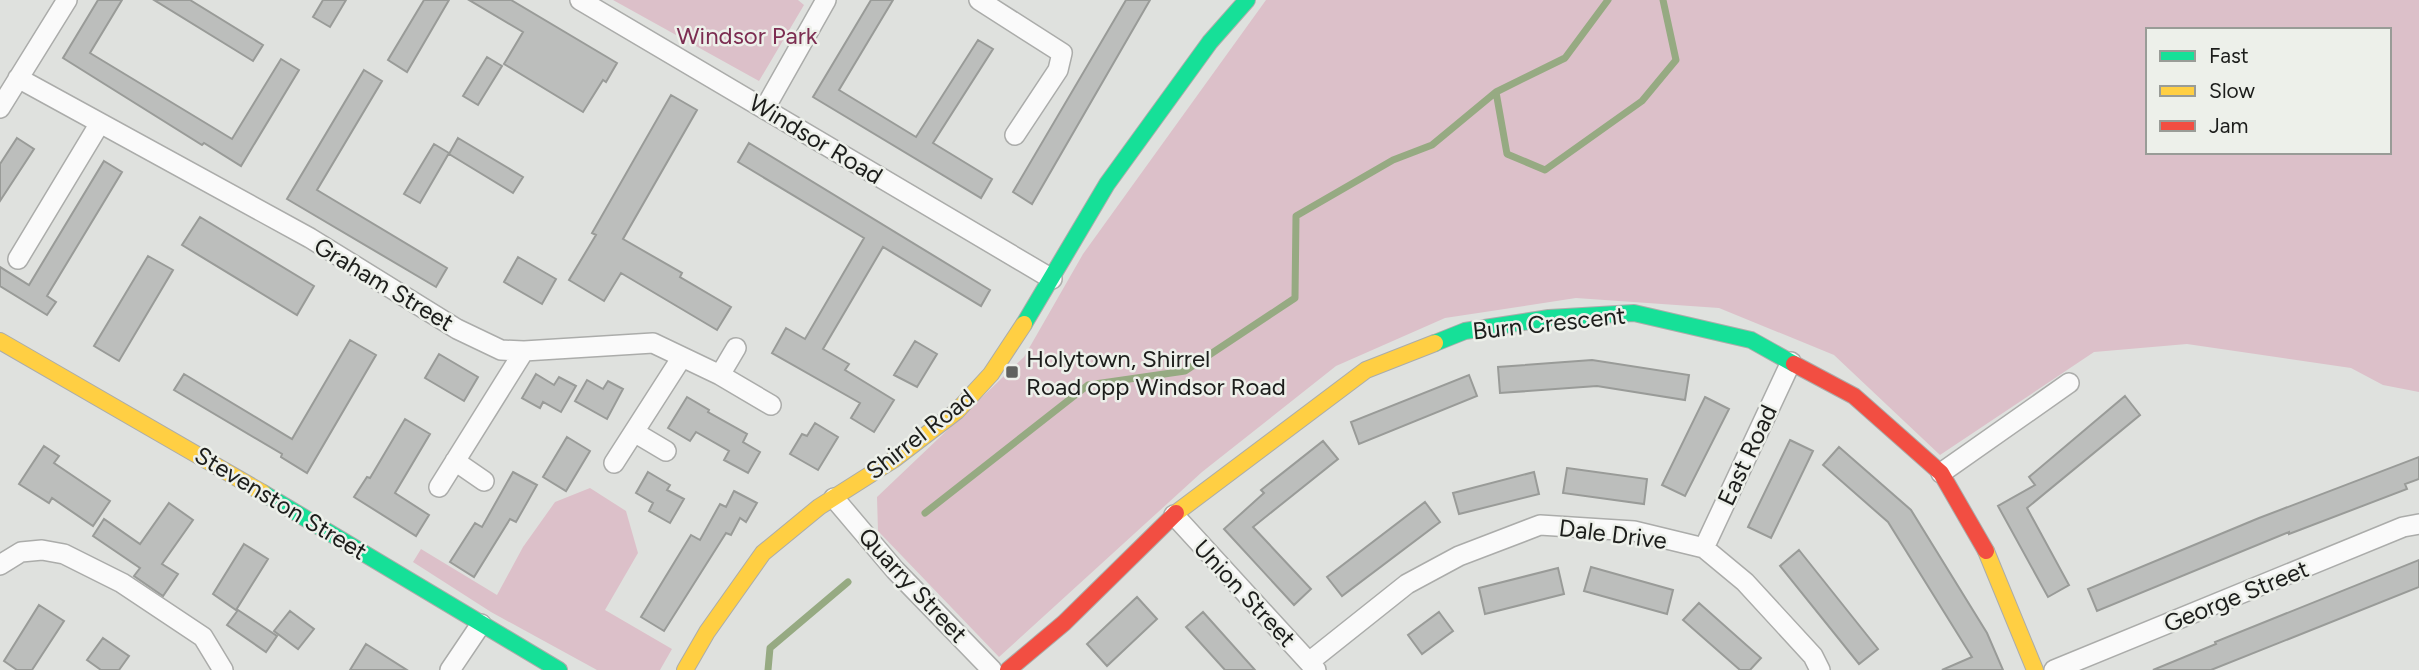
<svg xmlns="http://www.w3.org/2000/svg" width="2419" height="670" font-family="Figtree,sans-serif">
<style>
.green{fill:#dcc0c9;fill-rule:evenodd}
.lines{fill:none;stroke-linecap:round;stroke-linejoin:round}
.stream{stroke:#96aa82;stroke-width:7}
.building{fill:#bcbebc;stroke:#999b98;stroke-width:2}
.street-casing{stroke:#abacaa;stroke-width:22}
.fast-casing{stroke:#abacaa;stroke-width:18}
.slow-casing{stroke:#abacaa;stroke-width:18}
.jam-casing{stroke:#abacaa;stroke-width:18}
.street{stroke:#fafafa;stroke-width:19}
.fast{stroke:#16e098;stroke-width:16}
.slow{stroke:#ffcf43;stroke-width:16}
.jam{stroke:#f24e42;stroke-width:16}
.poi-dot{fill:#60625f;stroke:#edf0ea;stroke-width:2.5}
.labels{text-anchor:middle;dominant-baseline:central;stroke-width:5;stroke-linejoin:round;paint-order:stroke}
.park-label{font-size:24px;fill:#7c2d51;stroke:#edf0ea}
.street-label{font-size:24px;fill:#1c1d1b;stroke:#edf0ea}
.poi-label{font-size:24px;fill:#1c1d1b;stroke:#edf0ea;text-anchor:start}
</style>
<rect width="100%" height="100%" fill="#dfe1de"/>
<!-- green -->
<path class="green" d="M613 0H798L804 5 759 81Z
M1266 0H2419V392L2383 385 2351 368 2187 344 2094 352 1940 455 1834 355 1719 308 1576 298 1445 318 1336 366 1202 472 999 657 878 531 877 497 1024 357 1083 254ZM2148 30H2389V152H2148Z
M590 488 626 511 638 553 605 610 672 649 660 670H597L491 612 413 562 421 549 497 595 523 547 555 502Z"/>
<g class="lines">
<!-- stream -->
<path class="stream" d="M1496 92 1565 58 1608 0
M925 513 1088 385 1185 371 1295 298 1296 216 1393 160 1432 145 1496 92 1507 154 1545 170 1642 101 1676 60 1663 0
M768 670 770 648 848 582"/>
</g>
<!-- building -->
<path class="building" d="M98 0H122L90 53 232 139 281 59 299 70 241 166 204 143 202 145 63 58Z
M154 0H190L263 45 253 61Z
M323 0H346L330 27 313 17Z
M424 0H449L407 72 388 60Z
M469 0H511L617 63 606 82 603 80 583 112 504 64 523 32Z
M871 0H893L839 90 916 137 978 40 993 49 933 143 992 179 981 198 813 97Z
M1126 0H1150L1032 204 1013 192Z
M487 57 502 66 478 105 463 96Z
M364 70 382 81 317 190 447 268 436 287 287 199Z
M671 95 697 110 623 239 682 273 680 277 731 307 717 330 621 273 604 301 569 280 596 235 592 233Z
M17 138 34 149 0 201V164Z
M458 138 523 177 513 193 449 154Z
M749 143 990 290 981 306 883 247 823 349 849 364 845 370 894 400 874 432 851 418 860 403 772 353 786 328 805 339 864 238 738 162Z
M434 144 449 153 420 203 404 194Z
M104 161 122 172 47 296 56 302 47 315 0 286V267L29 285Z
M200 217 314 286 297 315 182 245Z
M148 256 173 270 119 361 94 346Z
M518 257 556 279 542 304 504 282Z
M350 340 376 355 307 473 281 457 282 454 174 390 184 374 292 439Z
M915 341 937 354 917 387 894 375Z
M439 354 478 377 464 401 425 378Z
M1592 360 1689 375 1685 400 1597 386 1500 393 1498 367Z
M536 374 554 385 559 377 576 386 561 412 543 402 540 408 522 398Z
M1469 375 1477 396 1359 444 1351 422Z
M587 380 603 389 608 381 623 389 607 419 575 401Z
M2125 396 2140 415 2027 508 2069 585 2048 597 1998 506 2035 485 2029 477Z
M687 397 709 410 708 412 747 434 743 442 760 452 748 473 724 460 729 451 696 432 690 441 668 428Z
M1705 397 1729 409 1685 496 1662 485Z
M405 419 430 434 395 493 429 515 416 536 354 497 367 477 370 478Z
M815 423 838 437 818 470 790 454 802 434 807 436Z
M567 437 590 451 566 491 543 477Z
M1790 440 1813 451 1771 538 1748 527Z
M1323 441 1338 459 1253 527 1311 589 1294 605 1224 529 1264 493 1261 490Z
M44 446 59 456 54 463 110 501 93 526 52 498 49 503 19 484Z
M1839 447 1911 510 1987 633 2003 670H1942L1972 657 1888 522 1823 465Z
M2419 457V479L2405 484 2407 489 2289 534V532L2097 611 2088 589 2259 518Z
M1567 468 1647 479 1644 504 1563 493Z
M513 472 537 485 516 522 510 519 474 577 450 562 475 523 482 527Z
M648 472 670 485 667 490 684 499 670 523 649 511 653 503 636 493Z
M1534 472 1539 494 1459 514 1453 493Z
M734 491 757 503 746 522 740 518 731 535 726 533 664 631 641 617 691 535 700 540 720 504 726 507Z
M1425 502 1440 522 1342 596 1327 577Z
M169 503 193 520 162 564 178 574 163 596 134 576 140 568 93 536 104 519 140 544Z
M244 544 268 559 236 610 213 594Z
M1799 550 1878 649 1859 664 1780 566Z
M2419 560V587L2211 670H2153L2216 644 2215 642Z
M1591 567 1673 590 1667 614 1584 591Z
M1558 568 1564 594 1485 614 1479 588Z
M1137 597 1157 619 1107 666 1087 644Z
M1699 603 1761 658 1750 670H1740L1683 620Z
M39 605 64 621 32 670H17L4 661Z
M238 610 277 636 266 652 227 625Z
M290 611 314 629 298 649 274 631Z
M1203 612 1255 670H1225L1186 627Z
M1439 612 1453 631 1422 654 1408 635Z
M103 638 129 656 119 670H101L87 660Z
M366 644 407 670H350Z"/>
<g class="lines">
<defs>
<path id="street" d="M580 0 1052 279
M979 0 1062 53 1058 70 1015 135
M18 78 310 238 457 329 501 350 524 351 653 343 720 375 771 405
M0 108 67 0
M765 108 826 0
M18 259 100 123
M720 375 736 348
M634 432 666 451
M455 461 484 481
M614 463 682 357
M1941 473 2069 383
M439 487 524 351
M834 498 895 570 992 670
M1174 515 1316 670
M1704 548 1791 362
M0 565 21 552 42 550 64 554 122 583 203 637 223 670
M1309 662 1407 584 1459 556 1540 525 1634 531 1704 548 1745 582 1813 656 1820 670
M450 670 481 624
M2054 670 2403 527 2419 524"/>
<path id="fast" d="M1024 324 1107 184 1210 42 1247 0
M1435 343 1465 331 1549 318 1634 313 1751 340 1794 364
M263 493 559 670"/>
<path id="slow" d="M0 341 263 493
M1176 513 1366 370 1435 343
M1986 551 2035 670
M685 670 707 632 763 553 819 507 893 460 957 411 991 374 1024 324"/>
<path id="jam" d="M1794 364 1854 396 1941 473 1986 551
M1008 670 1064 623 1176 513"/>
</defs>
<!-- street casing -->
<use href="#street" class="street-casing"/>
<!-- fast casing -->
<use href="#fast" class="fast-casing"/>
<!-- slow casing -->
<use href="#slow" class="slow-casing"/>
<!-- jam casing -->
<use href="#jam" class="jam-casing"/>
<!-- street -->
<use href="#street" class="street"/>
<!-- fast -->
<use href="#fast" class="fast"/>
<!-- slow -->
<use href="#slow" class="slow"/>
<!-- jam -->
<use href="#jam" class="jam"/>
</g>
<!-- markers -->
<rect class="poi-dot" x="1005" y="365" width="14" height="14" rx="3.5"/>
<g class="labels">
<!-- park labels -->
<g class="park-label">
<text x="747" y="35">Windsor Park</text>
</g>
<!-- street labels -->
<g class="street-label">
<text transform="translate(816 139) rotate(31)">Windsor Road</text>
<text transform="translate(384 284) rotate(31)">Graham Street</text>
<text transform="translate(1549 323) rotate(-6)">Burn Crescent</text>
<text transform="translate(920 434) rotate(-38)">Shirrel Road</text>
<text transform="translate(1747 455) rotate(-65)">East Road</text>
<text transform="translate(281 503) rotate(31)">Stevenston Street</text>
<text transform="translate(1613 534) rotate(7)">Dale Drive</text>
<text transform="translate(913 585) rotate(47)">Quarry Street</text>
<text transform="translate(1245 593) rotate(47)">Union Street</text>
<text transform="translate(2236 596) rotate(-22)">George Street</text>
</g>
<!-- poi labels -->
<g class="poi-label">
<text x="1026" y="358">Holytown, Shirrel<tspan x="1026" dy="28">Road opp Windsor Road</tspan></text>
</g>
</g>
<!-- legend -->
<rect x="2146" y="28" width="245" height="126" fill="#edf0ea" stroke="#999c97" stroke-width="2"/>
<rect x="2160" y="51" width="35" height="10" fill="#16e098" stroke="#999c97" stroke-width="2"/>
<text x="2209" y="63" font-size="21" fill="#1c1d1b">Fast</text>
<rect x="2160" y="86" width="35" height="10" fill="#ffcf43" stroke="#999c97" stroke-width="2"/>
<text x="2209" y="98" font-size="21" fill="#1c1d1b">Slow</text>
<rect x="2160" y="121" width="35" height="10" fill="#f24e42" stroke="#999c97" stroke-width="2"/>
<text x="2209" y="133" font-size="21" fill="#1c1d1b">Jam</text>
</svg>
